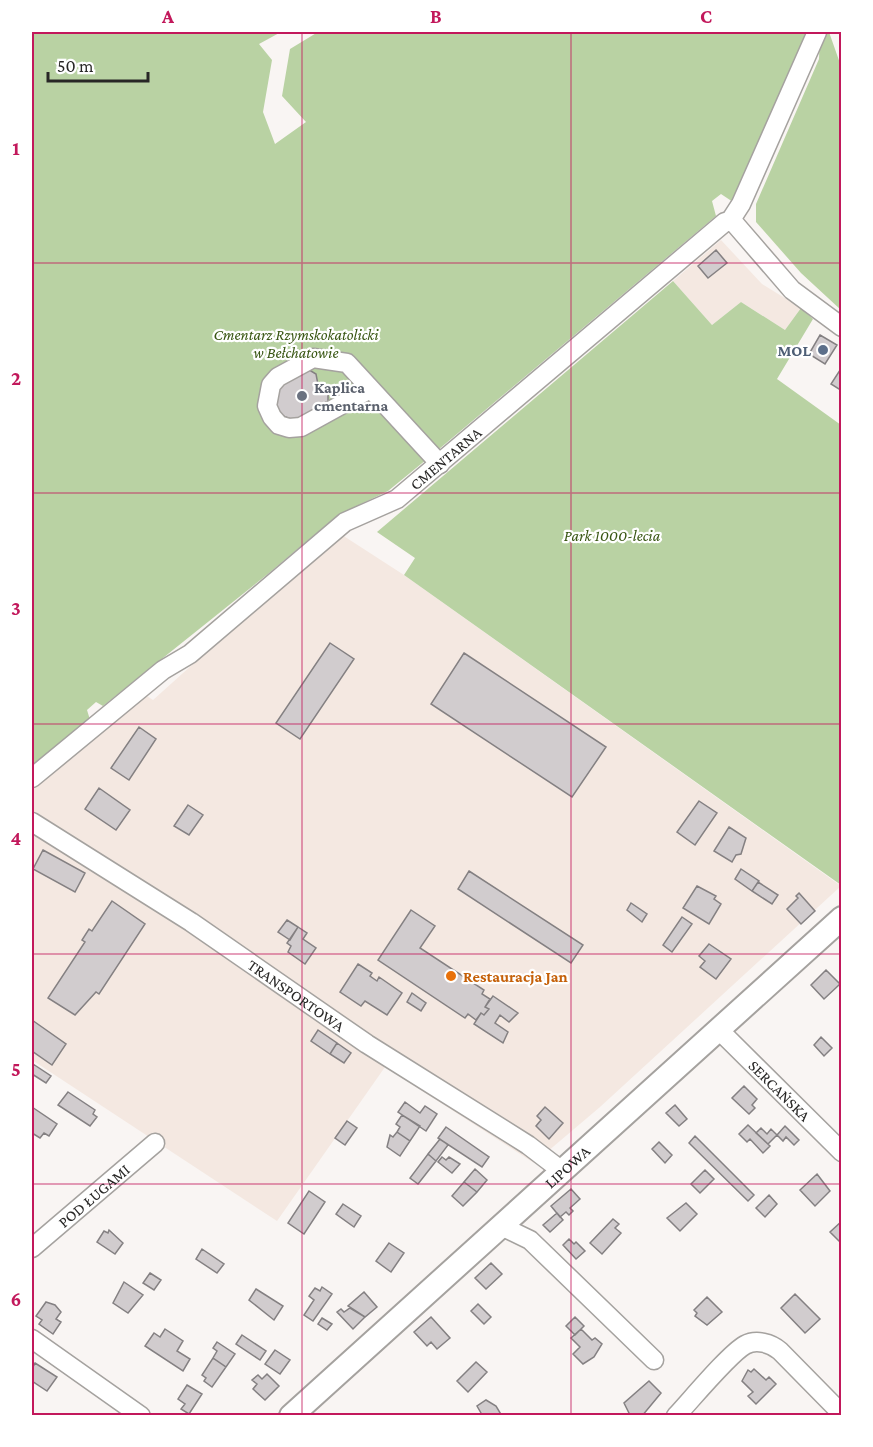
<svg xmlns="http://www.w3.org/2000/svg" width="873" height="1447" font-family="'Crimson Pro',serif">
<style>
.built{fill:#f4e8e1}
.green{fill:#b9d2a3}
.building{fill:#d1ccce;stroke:#848082;stroke-width:1.5}
.lines{fill:none;stroke-linecap:round;stroke-linejoin:round}
.minor-casing{stroke:#a5a29f;stroke-width:21}
.major-casing{stroke:#a5a29f;stroke-width:26}
.minor{stroke:#fff;stroke-width:18}
.major{stroke:#fff;stroke-width:22}
.grid{fill:none;stroke:#c2185b;stroke-width:1.5;stroke-opacity:0.55}
.service-dot{fill:#5c6f8a;stroke:#fff;stroke-width:2}
.worship-dot{fill:#6b7280;stroke:#fff;stroke-width:2}
.food-dot{fill:#e8710a;stroke:#fff;stroke-width:2}
.labels{text-anchor:middle;dominant-baseline:central;stroke-width:4.5;stroke-linejoin:round;paint-order:stroke}
.park-label{font-size:16px;font-style:italic;fill:#375511;stroke:#fff}
.service-label{font-size:16px;font-weight:bold;fill:#4e5e75;stroke:#fff;text-anchor:end}
.worship-label{font-size:16px;font-weight:bold;fill:#5b616d;stroke:#fff;text-anchor:start}
.street-label{font-size:16px;fill:#282726;stroke:#fff}
.food-label{font-size:16px;font-weight:bold;fill:#c56008;stroke:#fff;text-anchor:start}
.neatline{fill:none;stroke:#c2185b;stroke-width:2}
.grid-label{font-size:20px;text-anchor:middle;font-weight:bold;fill:#c2185b}
</style>
<rect width="100%" height="100%" fill="#f9f5f3"/>
<!-- built -->
<path class="built" d="M721 240 762 284 801 308 785 330 741 302 712 325 673 281Z
M339 533 404 575 841 886 600 1107 534 1163 385 1067 277 1221 32 1060V789L144 694 153 700Z"/>
<!-- green -->
<path class="green" d="M32 32H281L259 44 272 60 263 112 275 144 306 122 282 96 290 49 318 32H807L733 202 721 194 712 201 716 216 432 455 388 491 338 515 269 573 103 706 96 702 87 710 91 723 32 773Z
M820 32H829L842 69 841 310 801 273 756 222V204L819 59Z
M673 281 712 325 741 302 785 330 801 308 813 319 777 379 841 425V885L404 575 415 558 377 532Z"/>
<!-- building -->
<path class="building" d="M716 250 727 263 708 278 698 266Z
M820 335 837 345 825 364 809 354Z
M842 367V391L831 384Z
M306 368 316 374 319 390 328 394V406L297 422 281 415 275 403 277 387Z
M330 643 354 659 300 739 276 723Z
M464 653 606 747 572 797 431 704Z
M139 727 156 739 129 780 111 768Z
M99 788 130 810 116 830 85 809Z
M699 801 717 813 695 845 677 832Z
M188 805 203 815 189 835 174 826Z
M729 827 746 838 741 854 736 855 732 862 714 851Z
M43 850 85 873 75 892 33 869Z
M741 869 759 881 752 891 735 879Z
M469 871 583 945 571 963 458 889Z
M758 882 778 895 772 904 752 891Z
M697 886 716 896 714 899 721 904 709 924 683 908Z
M799 893 815 911 801 924 787 909 798 898 796 896Z
M112 901 145 924 99 994 96 992 75 1015 48 998 85 942 82 940 89 929 92 931Z
M631 903 647 914 642 922 627 910Z
M411 910 435 926 420 948 484 990 482 994 490 999 485 1007 489 1009 484 1015 481 1013 476 1020 468 1014 465 1018 378 960Z
M682 917 692 924 672 952 663 945Z
M287 920 298 927 290 940 278 932Z
M298 927 307 933 303 939 316 948 305 964 288 952 291 946 287 943Z
M709 944 731 959 716 979 700 967 705 961 699 956Z
M358 964 372 973 370 976 377 981 379 977 402 993 387 1015 365 1001 361 1006 340 992Z
M826 970 840 984 824 999 811 985Z
M412 993 426 1003 421 1011 407 1002Z
M493 996 518 1013 509 1022 500 1015 495 1023 508 1032 503 1043 474 1024 481 1013 484 1015 489 1009 485 1007Z
M32 1020 66 1044 52 1065 32 1051Z
M318 1030 337 1043 330 1054 311 1041Z
M821 1037 832 1048 824 1056 814 1045Z
M337 1043 351 1053 344 1063 330 1054Z
M33 1064 51 1076 46 1083 32 1074Z
M744 1086 757 1099 752 1105 755 1108 749 1114 732 1098Z
M68 1092 95 1110 93 1114 97 1117 90 1126 58 1105Z
M405 1102 420 1113 425 1106 437 1114 426 1131 398 1112Z
M675 1105 687 1119 679 1126 666 1113Z
M32 1107 57 1124 49 1136 44 1133 40 1138 32 1133Z
M545 1107 563 1123 549 1139 536 1126 541 1120 537 1116Z
M402 1115 420 1126 410 1141 397 1132 400 1127 396 1124Z
M347 1121 357 1128 345 1145 335 1138Z
M748 1125 770 1146 763 1153 750 1139 747 1142 739 1134Z
M785 1126 799 1140 794 1145 786 1137 783 1141 777 1135Z
M446 1127 489 1157 482 1167 438 1138Z
M761 1128 767 1134 771 1129 777 1135 768 1144 756 1133Z
M397 1132 410 1141 400 1156 387 1147 390 1135 393 1137Z
M695 1136 754 1195 748 1201 689 1143Z
M440 1139 448 1145 436 1161 428 1154Z
M659 1142 672 1155 665 1163 652 1149Z
M428 1154 436 1161 418 1184 410 1178Z
M442 1157 446 1160 449 1157 460 1164 452 1173 438 1162Z
M475 1169 487 1180 477 1192 464 1182Z
M705 1170 714 1179 700 1193 691 1184Z
M817 1174 830 1191 815 1206 800 1190Z
M464 1182 477 1192 463 1206 452 1196Z
M571 1189 580 1199 570 1208 573 1211 569 1215 566 1212 560 1217 551 1206Z
M309 1191 325 1202 304 1234 288 1223Z
M769 1195 777 1204 765 1217 756 1208Z
M686 1203 697 1214 680 1231 667 1218Z
M343 1204 361 1216 354 1227 336 1214Z
M557 1213 563 1220 550 1232 543 1225Z
M613 1219 619 1224 615 1228 621 1233 602 1254 590 1243Z
M842 1221V1244L830 1232Z
M109 1230 123 1243 115 1254 97 1242 104 1231 108 1233Z
M569 1239 574 1244 576 1242 585 1251 576 1259 563 1245Z
M389 1243 404 1253 391 1272 376 1261Z
M202 1249 224 1264 217 1273 196 1259Z
M491 1263 502 1274 486 1289 475 1278Z
M150 1273 161 1280 154 1290 143 1283Z
M124 1282 143 1295 128 1313 113 1303Z
M322 1287 332 1294 313 1321 304 1315 314 1300 309 1296 315 1288 320 1291Z
M256 1289 283 1306 274 1320 249 1300Z
M364 1292 377 1307 365 1317 348 1306Z
M795 1294 820 1319 805 1333 781 1308Z
M707 1297 722 1312 707 1325 695 1316 697 1313 694 1310Z
M46 1302 55 1305 61 1312 56 1319 61 1322 53 1334 39 1324 42 1320 36 1316Z
M478 1304 491 1317 484 1324 471 1311Z
M350 1308 365 1317 353 1329 337 1312 341 1309 344 1312Z
M431 1317 450 1338 437 1349 431 1342 427 1346 414 1332Z
M575 1317 584 1326 575 1335 566 1326Z
M322 1318 332 1324 327 1330 318 1324Z
M165 1329 183 1341 177 1351 190 1359 183 1371 145 1346 154 1333 160 1337Z
M581 1329 592 1340 595 1338 602 1344 594 1357 583 1364 573 1354 580 1347 571 1338Z
M242 1335 266 1351 260 1360 236 1344Z
M217 1342 235 1354 226 1367 213 1358 217 1351 213 1348Z
M275 1350 290 1360 280 1374 265 1364Z
M213 1358 226 1367 212 1387 204 1381 206 1378 202 1375Z
M476 1362 487 1372 468 1392 457 1381Z
M35 1363 57 1377 47 1391 32 1381V1369Z
M754 1369 766 1380 769 1377 776 1384 756 1404 748 1396 753 1392 742 1381 748 1370 751 1372Z
M267 1374 279 1386 265 1400 253 1389 257 1384 252 1380 258 1375 262 1379Z
M649 1381 661 1393 642 1416 630 1415 624 1403Z
M187 1385 202 1394 189 1414 181 1409 185 1404 178 1399Z
M486 1400 496 1406 502 1416H478L481 1413 477 1406Z"/>
<g class="lines">
<defs>
<g id="minor">
<path d="M730 221 741 204 817 32"/>
<path d="M370 389 301 427 289 428 279 425 272 417 267 406 271 385 278 377 313 358 347 363 440 464"/>
<path id="s1" d="M32 778 163 670 190 654 345 522 397 499 725 222 730 221 735 224 792 290 842 327"/>
<path id="s2" d="M32 822 191 922 367 1044 528 1145 562 1171"/>
<path id="s3" d="M718 1029 842 1152"/>
<path d="M501 1226 530 1240 654 1360"/>
<path id="s4" d="M32 1248 155 1143"/>
<path d="M32 1339 141 1416"/>
<path d="M676 1416C691 1400 729 1354 745 1345 756 1339 771 1343 780 1351L842 1414"/>
</g>
<g id="major">
<path id="s5" d="M291 1416 842 918"/>
</g>
</defs>
<!-- minor casing -->
<use href="#minor" class="minor-casing"/>
<!-- major casing -->
<use href="#major" class="major-casing"/>
<!-- minor -->
<use href="#minor" class="minor"/>
<!-- major -->
<use href="#major" class="major"/>
</g>
<!-- grid -->
<path class="grid" d="M302 32V1416M571 32V1416M32 263H842M32 493H842M32 724H842M32 954H842M32 1184H842"/>
<!-- markers -->
<circle class="service-dot" cx="823" cy="350" r="6"/>
<circle class="worship-dot" cx="302" cy="396" r="6"/>
<circle class="food-dot" cx="451" cy="976" r="6"/>
<g class="labels">
<!-- park labels -->
<g class="park-label">
<text x="296" y="334">Cmentarz Rzymskokatolicki<tspan x="296" dy="18">w Bełchatowie</tspan></text>
<text x="612" y="535">Park 1000-lecia</text>
</g>
<!-- service labels -->
<g class="service-label">
<text x="811" y="350">MOL</text>
</g>
<!-- worship labels -->
<g class="worship-label">
<text x="314" y="387">Kaplica<tspan x="314" dy="18">cmentarna</tspan></text>
</g>
<!-- street labels -->
<g class="street-label">
<text stroke="none"><textPath href="#s1" startOffset="525">CMENTARNA</textPath></text>
<text stroke="none"><textPath href="#s2" startOffset="316">TRANSPORTOWA</textPath></text>
<text stroke="none"><textPath href="#s3" startOffset="87">SERCAŃSKA</textPath></text>
<text stroke="none"><textPath href="#s5" startOffset="372">LIPOWA</textPath></text>
<text stroke="none"><textPath href="#s4" startOffset="81">POD ŁUGAMI</textPath></text>
</g>
<!-- food labels -->
<g class="food-label">
<text x="463" y="976">Restauracja Jan</text>
</g>
</g>
<!-- border -->
<rect width="873" height="1447" fill="none" stroke="#ffffff" stroke-width="66"/>
<!-- scale -->
<path d="M48 72v9h100v-9" fill="none" stroke="#282726" stroke-width="3"/>
<text x="57" y="72" font-size="18" fill="#282726" stroke="#ffffff" stroke-width="4.5" paint-order="stroke">50 m</text>
<rect x="33" y="33" width="807" height="1381" class="neatline"/>
<g class="grid-label">
<text x="168" y="23">A</text>
<text x="436" y="23">B</text>
<text x="706" y="23">C</text>
<text x="16" y="155">1</text>
<text x="16" y="385">2</text>
<text x="16" y="615">3</text>
<text x="16" y="845">4</text>
<text x="16" y="1076">5</text>
<text x="16" y="1306">6</text>
</g>
</svg>
